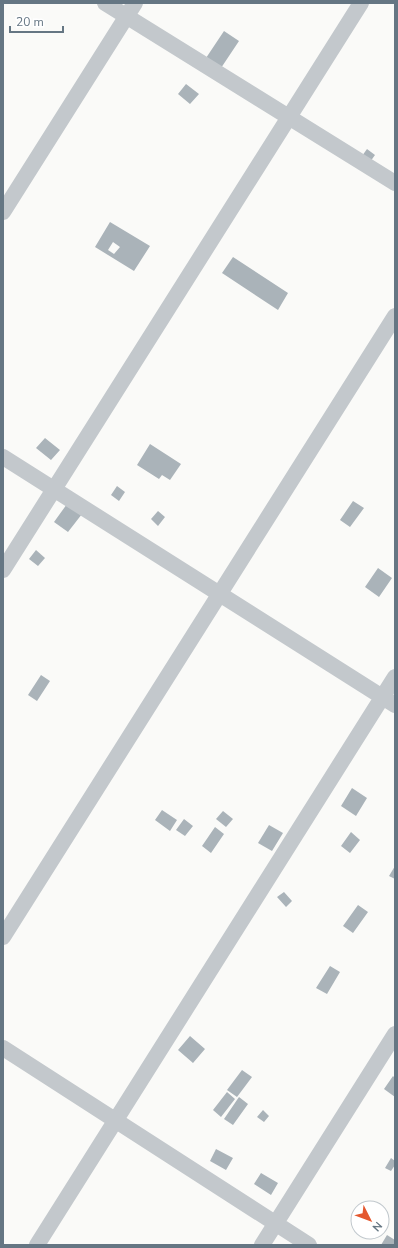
<svg xmlns="http://www.w3.org/2000/svg" width="398" height="1248" font-family="'Nunito Sans',sans-serif">
<style>
.building{fill:#aab3b9;fill-rule:evenodd}
.lines{fill:none;stroke-linecap:round;stroke-linejoin:round}
.minor{stroke:#c3c8cc;stroke-width:16}
</style>
<rect width="100%" height="100%" fill="#fafaf8"/>
<!-- building -->
<path class="building" d="M224 31 239 41 219 71 204 61Z
M186 84 199 94 190 104 178 94Z
M367 149 375 155 370 162 362 156Z
M110 222 150 246 134 271 95 247ZM113 242 120 247 114 254 108 250Z
M233 257 288 293 278 310 222 273Z
M45 438 60 450 51 460 36 448Z
M150 444 181 464 170 480 162 475 159 479 137 465Z
M117 486 125 492 119 501 111 495Z
M353 501 364 508 350 527 340 520Z
M67 504 82 514 68 532 54 522Z
M158 511 165 517 158 526 151 519Z
M36 550 45 558 38 566 29 559Z
M378 568 392 578 379 597 365 587Z
M41 675 50 681 37 701 28 695Z
M352 788 367 798 356 816 341 806Z
M162 810 177 820 170 831 155 820Z
M223 811 233 819 226 827 216 819Z
M184 819 193 826 185 836 176 830Z
M269 825 283 833 272 851 258 843Z
M215 827 224 834 211 853 202 846Z
M351 832 360 840 350 853 341 846Z
M395 866V879L389 876Z
M284 892 292 901 286 907 277 897Z
M358 905 368 912 353 933 343 926Z
M330 966 340 972 327 994 316 988Z
M190 1036 205 1049 193 1063 178 1050Z
M242 1070 252 1077 237 1097 227 1090Z
M393 1076 395 1078V1097L384 1089Z
M227 1092 235 1099 221 1117 213 1110Z
M239 1097 248 1104 233 1125 224 1119Z
M263 1110 269 1116 264 1122 257 1117Z
M216 1149 233 1158 226 1170 210 1161Z
M391 1158 395 1161V1165L391 1171 385 1168Z
M261 1173 278 1183 271 1195 254 1184Z
M387 1235 395 1240V1245H381Z"/>
<g class="lines">
<!-- minor -->
<path class="minor" d="M105 3 395 183
M3 212 135 3
M3 457 395 705
M3 570 361 3
M3 937 395 316
M3 1048 309 1245
M37 1245 395 677
M262 1245 395 1034"/>
</g>
<!-- border -->
<rect width="398" height="1248" fill="none" stroke="#657683" stroke-width="8"/>
<!-- north arrow -->
<g transform="translate(370 1220) rotate(132)"><circle r="19" fill="#ffffff" stroke="#c1c8cd"/>
<path d="M0-3L7 15L0 10L-7 15Z" fill="#e4572e"/>
<text y="-6" font-size="11" font-weight="bold" text-anchor="middle" fill="#657683">N</text>
</g>
<!-- scale -->
<path d="M10 26v6h53v-6" fill="none" stroke="#657683" stroke-width="2"/>
<text x="16" y="26" font-size="12" fill="#657683" stroke="#ffffff" stroke-width="3" paint-order="stroke">20 m</text>
</svg>
